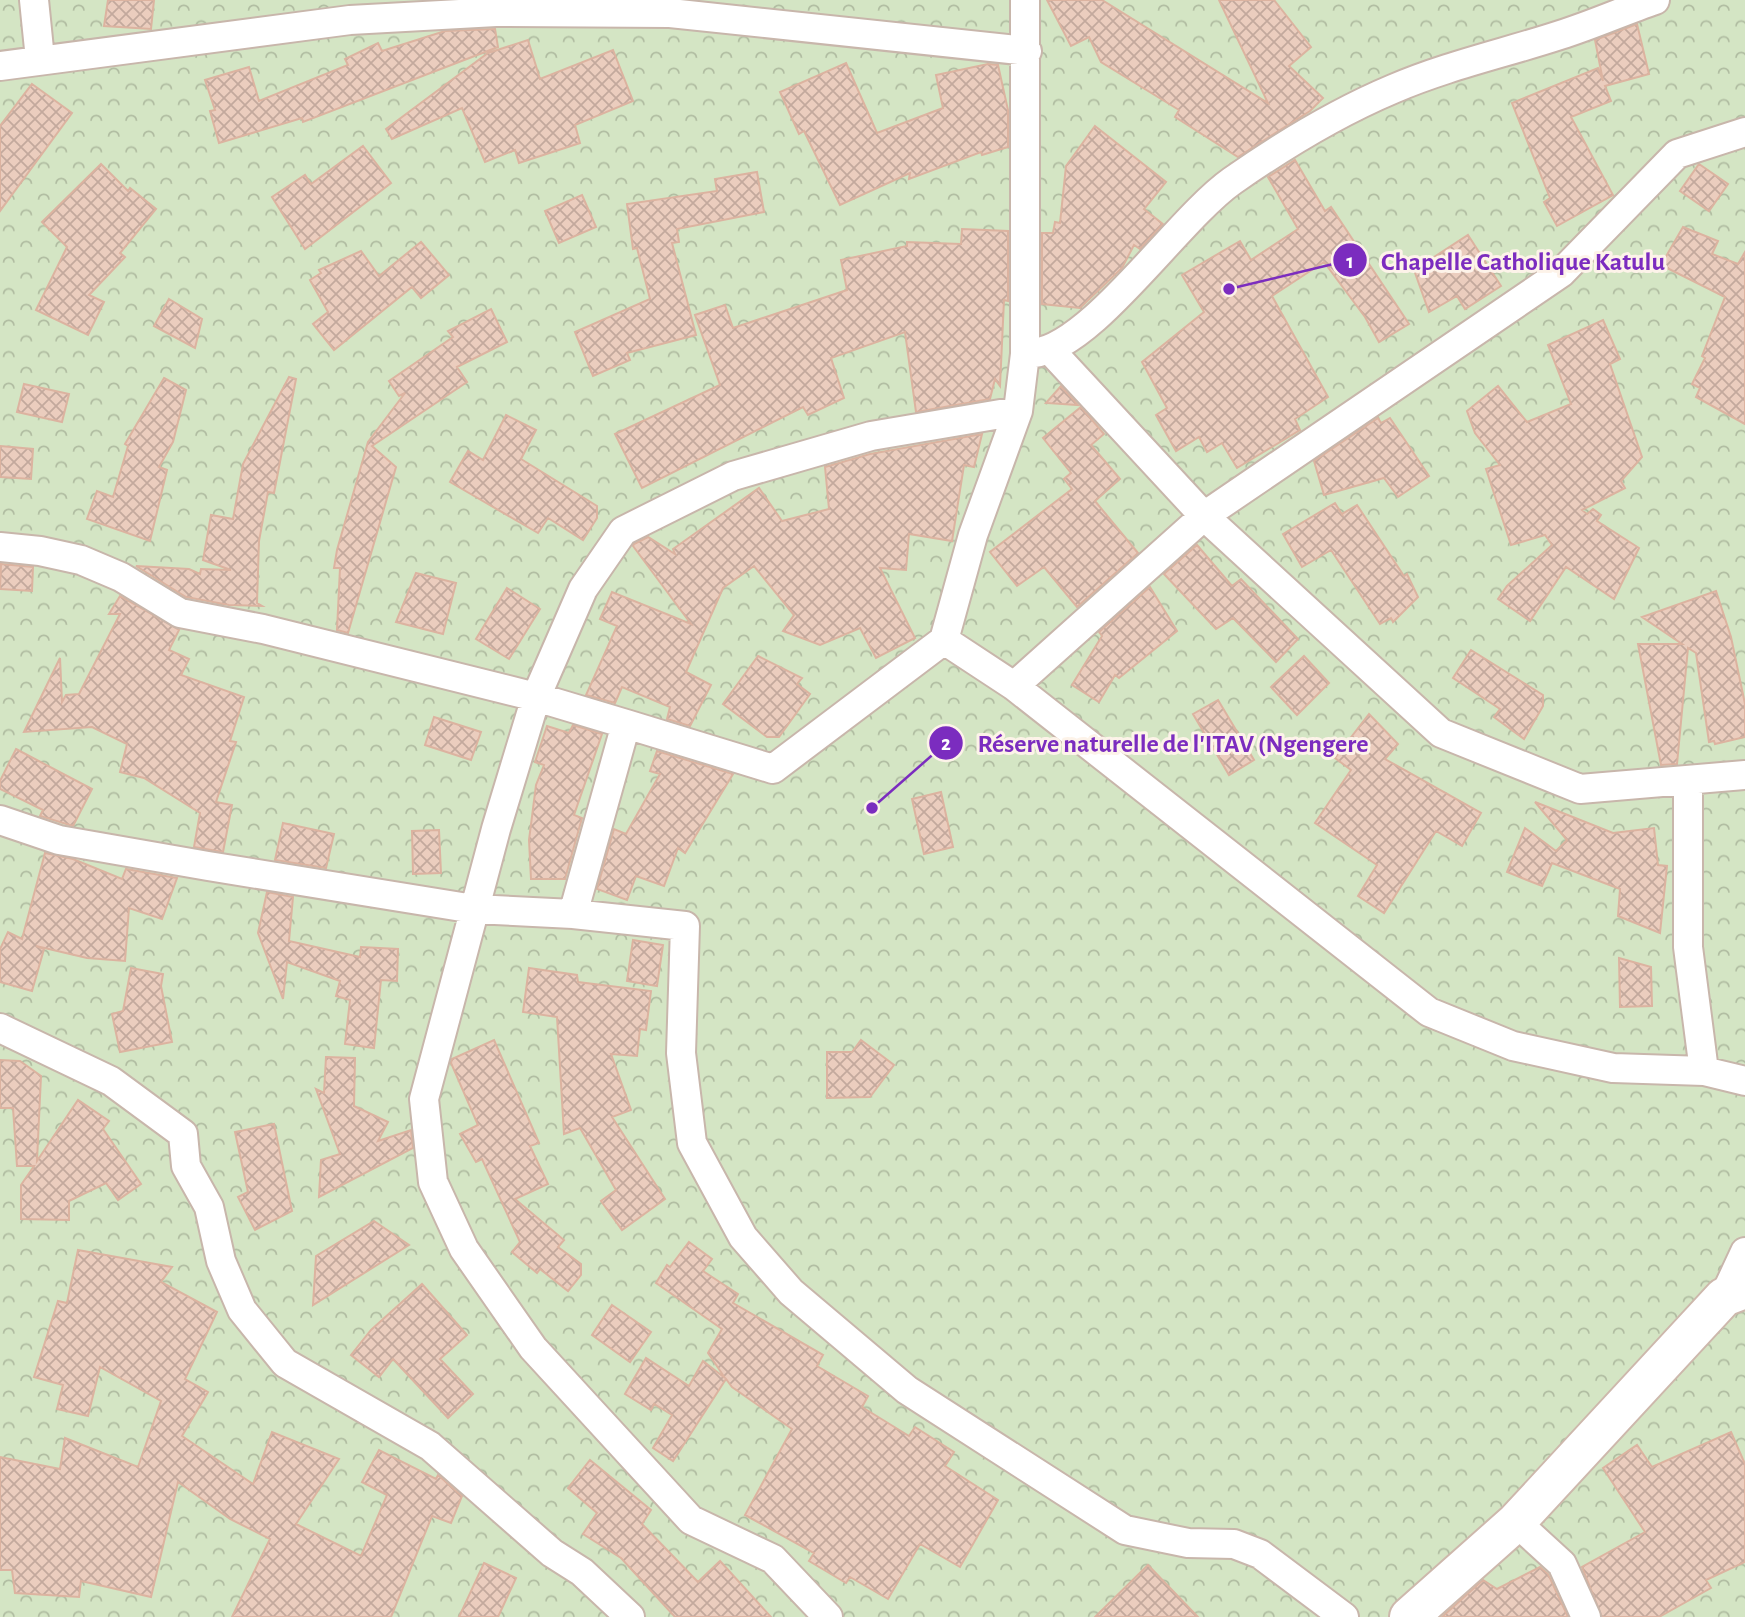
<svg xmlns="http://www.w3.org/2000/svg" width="1745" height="1617" font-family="'Alegreya Sans',sans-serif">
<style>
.park{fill:url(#park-crowns)}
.building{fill:url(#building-cross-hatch);stroke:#dcb3a0;stroke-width:2}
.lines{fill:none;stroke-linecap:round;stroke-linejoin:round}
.street-casing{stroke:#c8b6ab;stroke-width:32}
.secondary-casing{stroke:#cdb8ac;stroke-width:42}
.street{stroke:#fff;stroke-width:28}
.secondary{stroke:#fff;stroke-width:38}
.leader{fill:none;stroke:#7b2cbf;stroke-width:2.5}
.callout-dot{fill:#7b2cbf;stroke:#fdf3e9;stroke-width:2.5}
.mark-label{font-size:21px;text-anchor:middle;font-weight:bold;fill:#fff}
.callout-label{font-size:26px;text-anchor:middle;font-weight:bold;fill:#7b2cbf;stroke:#fdf3e9;stroke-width:6;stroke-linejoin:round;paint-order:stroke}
</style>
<defs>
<pattern id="park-crowns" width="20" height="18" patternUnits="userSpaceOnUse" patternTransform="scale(1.75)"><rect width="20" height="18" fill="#d4e5c4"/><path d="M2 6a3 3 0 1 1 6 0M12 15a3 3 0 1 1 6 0" fill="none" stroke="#b0bca1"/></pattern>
<pattern id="building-cross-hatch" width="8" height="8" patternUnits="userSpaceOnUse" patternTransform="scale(1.75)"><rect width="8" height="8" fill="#ebcdbe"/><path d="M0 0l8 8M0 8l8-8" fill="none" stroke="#c3a99d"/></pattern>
</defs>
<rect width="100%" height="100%" fill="#f9efe3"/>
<!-- park -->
<path class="park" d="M0 0H1745V1617H0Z"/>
<!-- building -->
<path class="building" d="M108 0H154L151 29 104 26Z
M1047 0H1102L1268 103 1219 0H1274L1311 47 1289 66 1323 98 1310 111 1238 157 1175 117 1179 110 1101 62 1089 37 1071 46Z
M1637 24 1649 74 1605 86 1611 101 1571 117 1613 195 1557 226 1544 202 1550 198 1512 103 1598 68 1603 81 1595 40Z
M495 29 498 47 303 122 302 118 219 143 210 111 215 110 205 80 249 67 259 101 348 65 345 59 378 43 382 51 445 31Z
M528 40 540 79 613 50 633 101 575 125 580 143 519 163 515 150 485 162 462 108 392 139 386 129 488 53Z
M846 63 877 133 943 108 936 75 988 64 998 65 1008 110V147L982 155 981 152 909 179 910 173 840 205 804 131 799 134 780 92Z
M32 84 72 113 0 211V126Z
M1095 126 1166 182 1144 209 1163 224 1140 249 1134 245 1122 268 1080 308 1042 304V233H1053L1055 222 1060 223 1066 166Z
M363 146 391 183 305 249 272 197 305 175 311 184Z
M1295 160 1325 211 1331 207 1409 324 1379 342 1365 317 1324 262 1272 296 1328 397 1295 419 1300 430 1237 468 1222 443 1207 452 1199 437 1176 451 1156 415 1167 408 1142 362 1204 312 1182 275 1240 241 1251 260 1298 229 1268 177Z
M101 164 128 191 130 188 156 209 120 253 125 257 89 295 104 302 88 335 36 310 67 247 42 222Z
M1699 164 1728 184 1709 211 1680 191Z
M757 172 764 212 677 229 679 242 672 243 696 335 627 353 630 360 593 376 575 332 650 299 637 248 633 249 627 204 717 191 715 179Z
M582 195 596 227 559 243 545 211Z
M1683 227 1718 241 1712 254 1738 264 1745 252V424L1696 397 1700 388 1692 384 1705 358 1702 356 1725 297 1661 265Z
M962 229 1008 231V301L1004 300 1000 386 995 379 990 399 916 412 905 332 831 358 844 398 808 415 803 407 642 488 615 434 720 385 695 315 725 305 733 328 847 290 841 260 907 246V242L961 244Z
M1468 235 1501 286 1465 309 1457 296 1429 312 1414 270Z
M421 242 449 275 421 298 412 287 334 350 313 324 328 312 310 280 321 273 319 270 361 251 379 276Z
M169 299 202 319 195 348 154 326Z
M491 309 507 342 457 367 467 382 372 446 396 467 348 633 337 630 340 568H334L337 550 368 442 405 393 399 396 389 381 453 337 448 331Z
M1603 320 1620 359 1610 364 1642 457 1621 481 1625 488 1582 510 1587 514 1593 509 1601 515 1597 521 1639 548 1614 599 1566 567 1530 621 1498 599 1507 586 1552 545 1545 535 1511 545 1486 469 1500 465 1475 433 1467 411 1498 386 1527 422 1571 404 1548 345Z
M289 377 296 379 274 493 268 492 259 541 257 603 262 606 229 605 186 597 136 566 189 569 200 574 201 569 231 570 203 560 211 515 233 519 243 464Z
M164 378 186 390 173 442 159 467 167 470 150 541 87 519 97 491 113 497 128 446 125 444Z
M24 384 69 394 62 422 17 412Z
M1061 386 1078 405 1046 403Z
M1081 407 1104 434 1091 445 1120 479 1095 501 1138 553 1077 607 1044 567 1017 586 990 552 1072 489 1064 479 1071 473 1043 438Z
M506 415 536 430 521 459 597 506V518L583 540 548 518 538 533 450 482 468 451 483 460Z
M1378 418 1381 423 1390 418 1429 476 1398 497 1384 478 1324 495 1314 461Z
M982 434 974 467 964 465 952 541 909 534 906 570 880 568 915 638 876 658 860 628 820 645 783 631 794 615 754 566 723 588 686 672 711 685 690 726 667 719 670 707 622 687 615 703 586 695 617 626 600 619 612 592 691 624 633 546 634 544 648 537 675 554 673 549 759 488 782 521 829 509 825 467 870 454Z
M0 446 33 449 31 479 0 477Z
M1335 503 1343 516 1342 514 1357 505 1404 576 1407 574 1418 597 1393 622 1391 618 1380 624 1331 550 1302 567 1283 534Z
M1197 545 1232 586 1241 579 1298 639 1276 662 1233 618 1216 629 1164 574Z
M1 564 33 567 32 591 0 589Z
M416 573 456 583 443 634 396 622Z
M1150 587 1177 631 1119 678 1115 675 1099 702 1072 685 1102 636 1099 632Z
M507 588 540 609 509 659 476 639Z
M1716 591 1731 637 1745 704V737L1715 744 1714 741 1709 742 1696 653 1688 648 1677 764 1661 765 1638 644H1682L1642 617Z
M120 596 179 630 169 650 189 659 181 675 244 697 230 741 236 742 216 802 232 805 223 852 194 847 200 813 144 778 120 772 127 744 92 727 24 732 60 658 62 702 66 695 79 694 120 614H109Z
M1471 650 1543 695V706L1524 739 1494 717 1500 709 1453 678Z
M758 656 802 678 797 684 810 694 779 737H767L723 704Z
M1304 656 1329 683 1297 715 1271 687Z
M1218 700 1254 760 1229 775 1193 714Z
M1369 714 1398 744 1385 759 1481 813 1462 846 1436 831 1384 913 1358 896 1377 865 1315 823 1351 770 1335 758Z
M434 717 481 732 471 760 425 745Z
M573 725 602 734 574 815 582 818 565 879H531L529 840 536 785 544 765 535 762 547 726 569 733Z
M16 749 92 789 73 826 40 816 43 810 0 789V781Z
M657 751 733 774 685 853 678 848 664 886 636 876 627 900 597 889 614 829 626 834 660 774 650 771Z
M941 792 953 847 924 854 912 799Z
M1535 802 1613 833 1654 828 1658 865 1667 866 1660 933 1618 916 1620 889 1552 863 1542 886 1507 872 1525 828 1556 851 1567 840Z
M283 823 334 834 326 868 275 860Z
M439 830 441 873 413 874 412 831Z
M45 853 73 859 122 879 126 869 177 878 162 919 129 908 125 961 87 958 36 946 44 949 32 991 0 982V949L8 932 22 939Z
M267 892 293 897 289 941 360 957 361 947 398 949 397 981 381 980 374 1048 345 1044 350 1000 336 996 340 981 287 962 283 999 258 933Z
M633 940 663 945 657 986 627 981Z
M1619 958 1651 967 1652 1006 1620 1007Z
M131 968 163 974 161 986 172 1042 120 1052 112 1014 123 1011Z
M529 968 577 975 578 982 651 991 646 1030 640 1029 637 1056 611 1054 631 1110 612 1117 665 1199 622 1230 601 1201 616 1190 580 1128 564 1134 557 1017 523 1012Z
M494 1040 539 1143 530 1146 548 1184 515 1199 564 1240 558 1247 581 1264V1275L568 1291 540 1269 537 1273 512 1252 520 1242 482 1159 476 1162 460 1134 478 1125 451 1063 452 1059Z
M861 1040 894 1065 870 1097 827 1098V1052H852Z
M326 1057 355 1058 354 1106 388 1122 378 1141 411 1130 413 1148 319 1197 321 1160 340 1154 316 1089 324 1093Z
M0 1060 20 1061 41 1076 37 1161 78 1100 109 1121 103 1129 141 1184 118 1200 106 1183 69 1201V1220L21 1219V1185L34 1166H17L13 1108H0Z
M274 1124 292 1211 255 1230 238 1197 248 1192 235 1132Z
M374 1221 409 1245 313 1305 316 1256Z
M689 1242 712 1259 703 1271 738 1294 733 1303 823 1355 817 1366 868 1396 862 1407 909 1436 915 1427 954 1452 945 1466 998 1500 960 1567 920 1544 888 1599 850 1577 846 1583 809 1561 814 1553 745 1515 792 1429 732 1387 726 1379 673 1461 653 1448 672 1415 654 1404 651 1410 625 1394 646 1358 689 1386 703 1361 725 1378 708 1353 722 1329 656 1283 667 1265 670 1267Z
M78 1250 172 1267 161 1282 217 1312 185 1379 208 1392 182 1436 253 1484 272 1432 339 1459 296 1524 361 1556 387 1495 362 1482 379 1450 436 1479 438 1475 462 1496 451 1523 432 1516 391 1617H232L270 1539 230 1519 178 1482 151 1597 81 1581 79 1597 15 1593 12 1570H0V1457L60 1469 65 1438 138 1467 161 1401 100 1367 88 1416 57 1409 63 1385 34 1377 58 1301 67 1303Z
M422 1284 467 1335 440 1359 473 1394 448 1418 393 1359 379 1377 351 1355 371 1330Z
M612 1305 651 1332 630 1362 592 1335Z
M1731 1432 1745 1464V1562L1706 1580 1711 1588 1659 1617H1602L1582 1567 1645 1532 1603 1468 1637 1445 1652 1467Z
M590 1460 651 1510 642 1524 698 1582 720 1561 771 1617H675L621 1558 583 1534 597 1513 568 1488Z
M484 1563 516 1578 498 1617H459Z
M1148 1565 1198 1617H1095Z
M1540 1567 1548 1574 1568 1617H1442L1483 1580 1497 1589Z"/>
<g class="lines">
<defs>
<path id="street" d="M34 0 40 59
M1025 0V354L1018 411 973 535 944 640 1014 686 1429 1012 1513 1046 1613 1068 1704 1071 1745 1081
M0 66 350 20 496 12 670 13 1027 51
M1051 351 1204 516 1441 733 1580 789 1745 775
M1034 353C1093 346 1177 220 1232 181 1282 146 1336 113 1393 89 1446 66 1505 53 1560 35 1592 25 1623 11 1655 0
M0 547 40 551 81 560 121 577 180 613 263 629 536 697 626 724
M944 640 773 769 626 724 573 914 685 926 681 1053 692 1143 743 1237 791 1292 907 1390 1125 1530 1188 1543 1234 1544 1260 1554 1344 1617
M1014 686 1204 516 1561 273 1677 154 1745 132
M1688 780V947L1704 1071
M0 820 59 840 208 866 474 909 573 914
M0 1028 111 1081 183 1134 186 1166 209 1207 221 1261 242 1310 285 1363 430 1446 552 1553 582 1572 630 1617
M1724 1297 1745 1252
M1516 1522 1562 1564 1586 1617
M828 1617 773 1559 691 1520 533 1348 464 1249 433 1182 424 1099 496 829 536 697 583 589 623 531 733 476 871 436 1018 411"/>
<path id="secondary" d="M1409 1617 1516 1522 1724 1297 1745 1289"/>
</defs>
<!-- street casing -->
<use href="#street" class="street-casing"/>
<!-- secondary casing -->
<use href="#secondary" class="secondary-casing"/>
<!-- street -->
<use href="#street" class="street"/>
<!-- secondary -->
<use href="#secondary" class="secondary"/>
</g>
<!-- callouts -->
<path class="leader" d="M1229 289L1350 260M872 808L946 743"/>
<g class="callout-dot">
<circle cx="1229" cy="289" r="7"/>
<circle cx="872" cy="808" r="7"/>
<circle cx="1350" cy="260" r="18"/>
<circle cx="946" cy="743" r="18"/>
</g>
<g class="mark-label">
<text x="1350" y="268">1</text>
<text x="946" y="750">2</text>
</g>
<g class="callout-label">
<text x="1523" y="270">Chapelle Catholique Katulu</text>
<text x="1173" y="752">Réserve naturelle de l'ITAV (Ngengere</text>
</g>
</svg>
